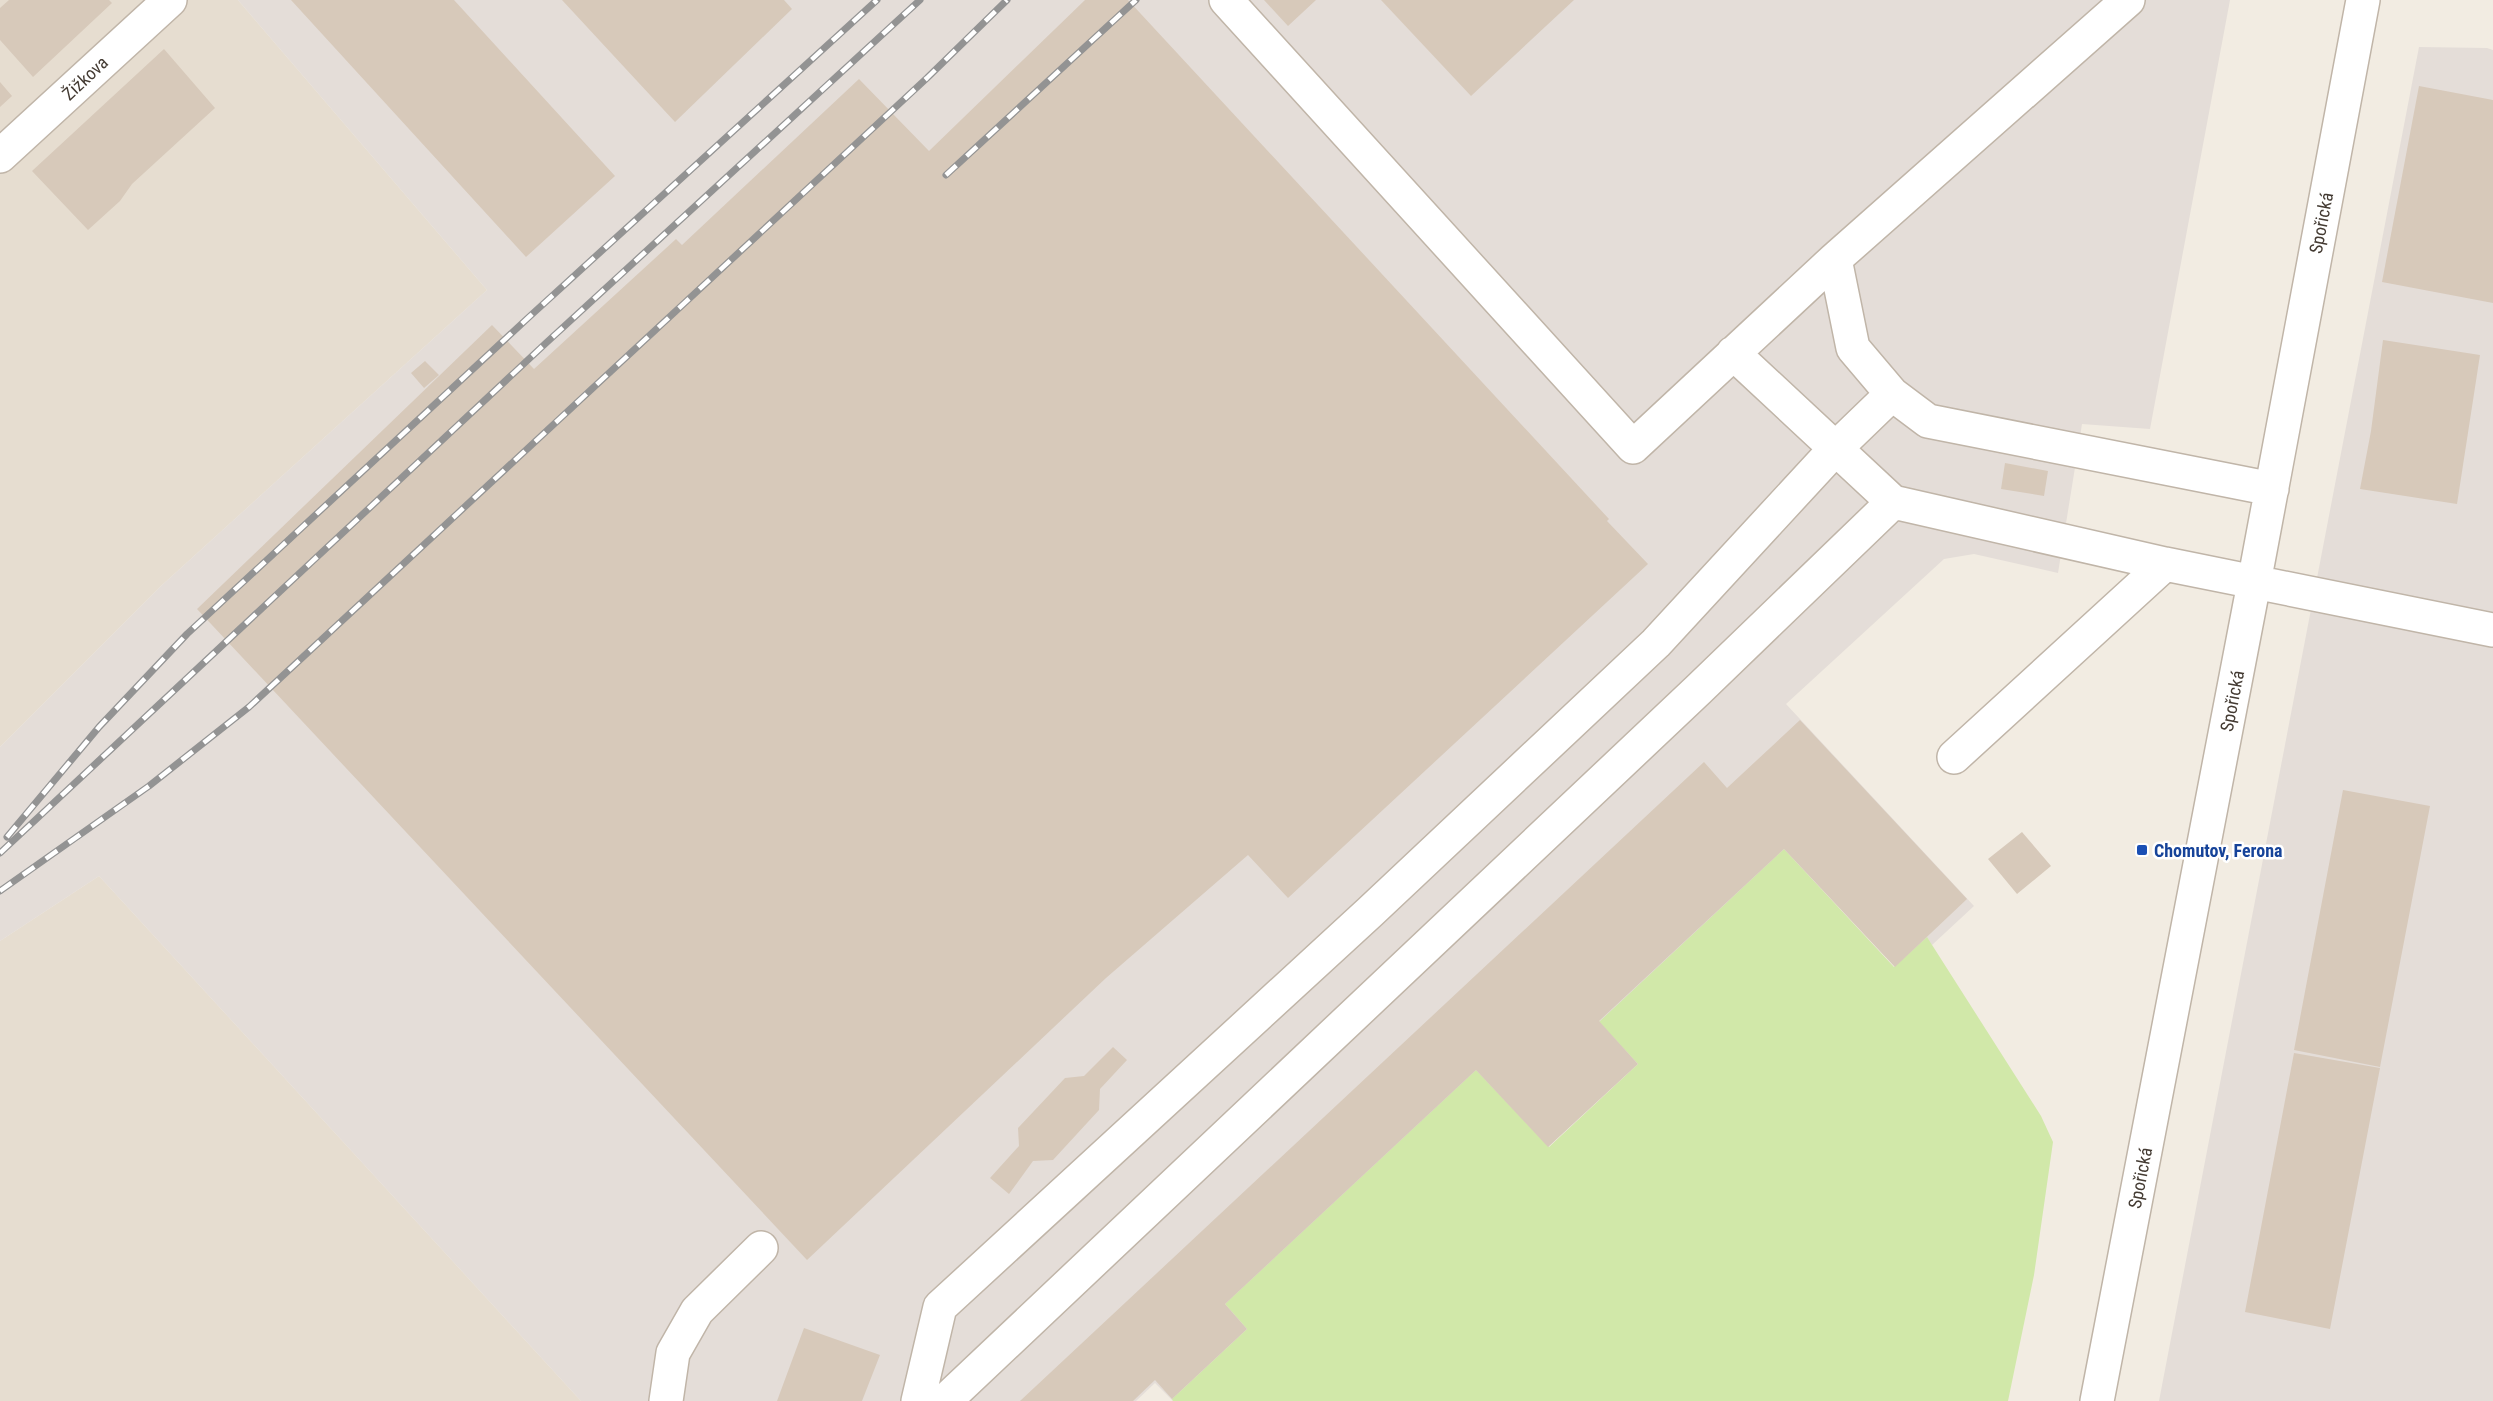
<svg xmlns="http://www.w3.org/2000/svg" width="2493" height="1401" font-family="'Roboto Condensed',sans-serif">
<style>
.residential{fill:#e6ddd0}
.industrial{fill:#e4ddd8}
.green{fill:#d1e8a9}
.building{fill:#d7c9ba}
.lines{fill:none;stroke-linecap:round;stroke-linejoin:round}
.minor-casing{stroke:#c0b5a8;stroke-width:36}
.minor{stroke:#fff;stroke-width:33}
.rail-casing{stroke:#939393;stroke-width:7}
.rail{stroke:#fff;stroke-width:4.5;stroke-dasharray:14;stroke-linecap:butt}
.transit-dot{fill:#1a4fb4;stroke:#fff;stroke-width:2}
.labels{text-anchor:middle;dominant-baseline:central;stroke-width:5;stroke-linejoin:round;paint-order:stroke}
.street-label{font-size:18px;fill:#443b33;stroke:#fff}
.transit-label{font-size:18px;font-weight:bold;fill:#164399;stroke:#fff;text-anchor:start}
</style>
<rect width="100%" height="100%" fill="#f2ece2"/>
<!-- residential -->
<path class="residential" d="M0 0H238L487 290 161 586 0 747Z
M99 876 581 1401H0V941Z"/>
<!-- industrial -->
<path class="industrial" d="M238 0H2230L2150 429 2082 424 2058 573 1974 554 1944 559 1786 704 1974 906 1932 945 1927 938 1895 967 1784 849 1601 1031 1634 1067 1548 1147 1225 1304 1247 1329 1173 1398V1401L1155 1383 1136 1401H581L99 876 0 941V747L161 586 487 290Z
M2419 47 2487 48 2493 50V1401H2159Z"/>
<!-- green -->
<path class="green" d="M1784 849 1894 967 1927 937 2041 1116 2053 1142 2034 1275 2008 1401H1173L1172 1399 1247 1329 1225 1304 1476 1070 1549 1147 1638 1064 1599 1022Z"/>
<!-- building -->
<path class="building" d="M9 0H109L112 3 33 77 0 40V8Z
M291 0H454L615 176 526 257Z
M562 0H784L792 9 675 122Z
M1085 0H1128L1609 519 1607 521 1648 564 1288 898 1248 855 1106 978 807 1260 197 609 492 325 534 369 676 239 682 245 859 79 929 151Z
M1264 0H1316L1288 26Z
M1381 0H1574L1471 96Z
M164 49 215 108 132 184 120 201 88 230 32 171Z
M0 82 12 96 0 107Z
M2419 86 2493 100V303L2382 282Z
M2383 340 2480 355 2457 504 2360 489 2371 431Z
M425 361 439 375 424 388 411 373Z
M2005 463 2048 471 2044 496 2001 489Z
M1800 720 1967 899 1895 967 1784 849 1599 1021 1638 1064 1548 1147 1476 1070 1225 1304 1247 1329 1172 1399 1155 1380 1133 1401H1020L1704 762 1727 788Z
M2343 790 2430 806 2380 1067 2294 1050Z
M2022 832 2051 866 2017 894 1988 859Z
M1113 1047 1127 1060 1100 1089 1099 1110 1053 1160 1033 1161 1009 1194 990 1178 1019 1146 1018 1128 1065 1078 1084 1076Z
M2294 1053 2380 1068 2330 1329 2245 1312Z
M804 1328 880 1355 862 1401H777Z"/>
<g class="lines">
<defs>
<path id="minor" d="M1226 0 1633 447 1835 259
M2128 0 1835 259 1853 348 1892 394 1928 421 2272 489
M0 156 170 0
M1733 353 1893 502 2165 564
M1954 757 2165 564 2493 630
M666 1401 673 1353 697 1311 761 1248
M918 1401 940 1307 1370 912 1656 643 1836 448 1892 394
M945 1401 1698 690 1893 502
M2097 1401 2254 583 2363 0"/>
</defs>
<!-- minor casing -->
<use href="#minor" class="minor-casing"/>
<!-- minor -->
<use href="#minor" class="minor"/>
<defs>
<path id="rail" d="M946 175 1136 0
M7 837 99 727 187 634 529 317 877 0
M0 853 546 343 920 0
M0 891 149 786 249 707 927 78 1007 0"/>
</defs>
<!-- rail casing -->
<use href="#rail" class="rail-casing"/>
<!-- rail -->
<use href="#rail" class="rail"/>
</g>
<!-- markers -->
<rect class="transit-dot" x="2136" y="844" width="12" height="12" rx="3"/>
<g class="labels">
<!-- street labels -->
<g class="street-label">
<text transform="translate(85 78) rotate(-43)">Žižkova</text>
<text transform="translate(2321 223) rotate(-79)">Spořická</text>
<text transform="translate(2232 701) rotate(-79)">Spořická</text>
<text transform="translate(2140 1178) rotate(-79)">Spořická</text>
</g>
<!-- transit labels -->
<g class="transit-label">
<text x="2154" y="850">Chomutov, Ferona</text>
</g>
</g>
</svg>
